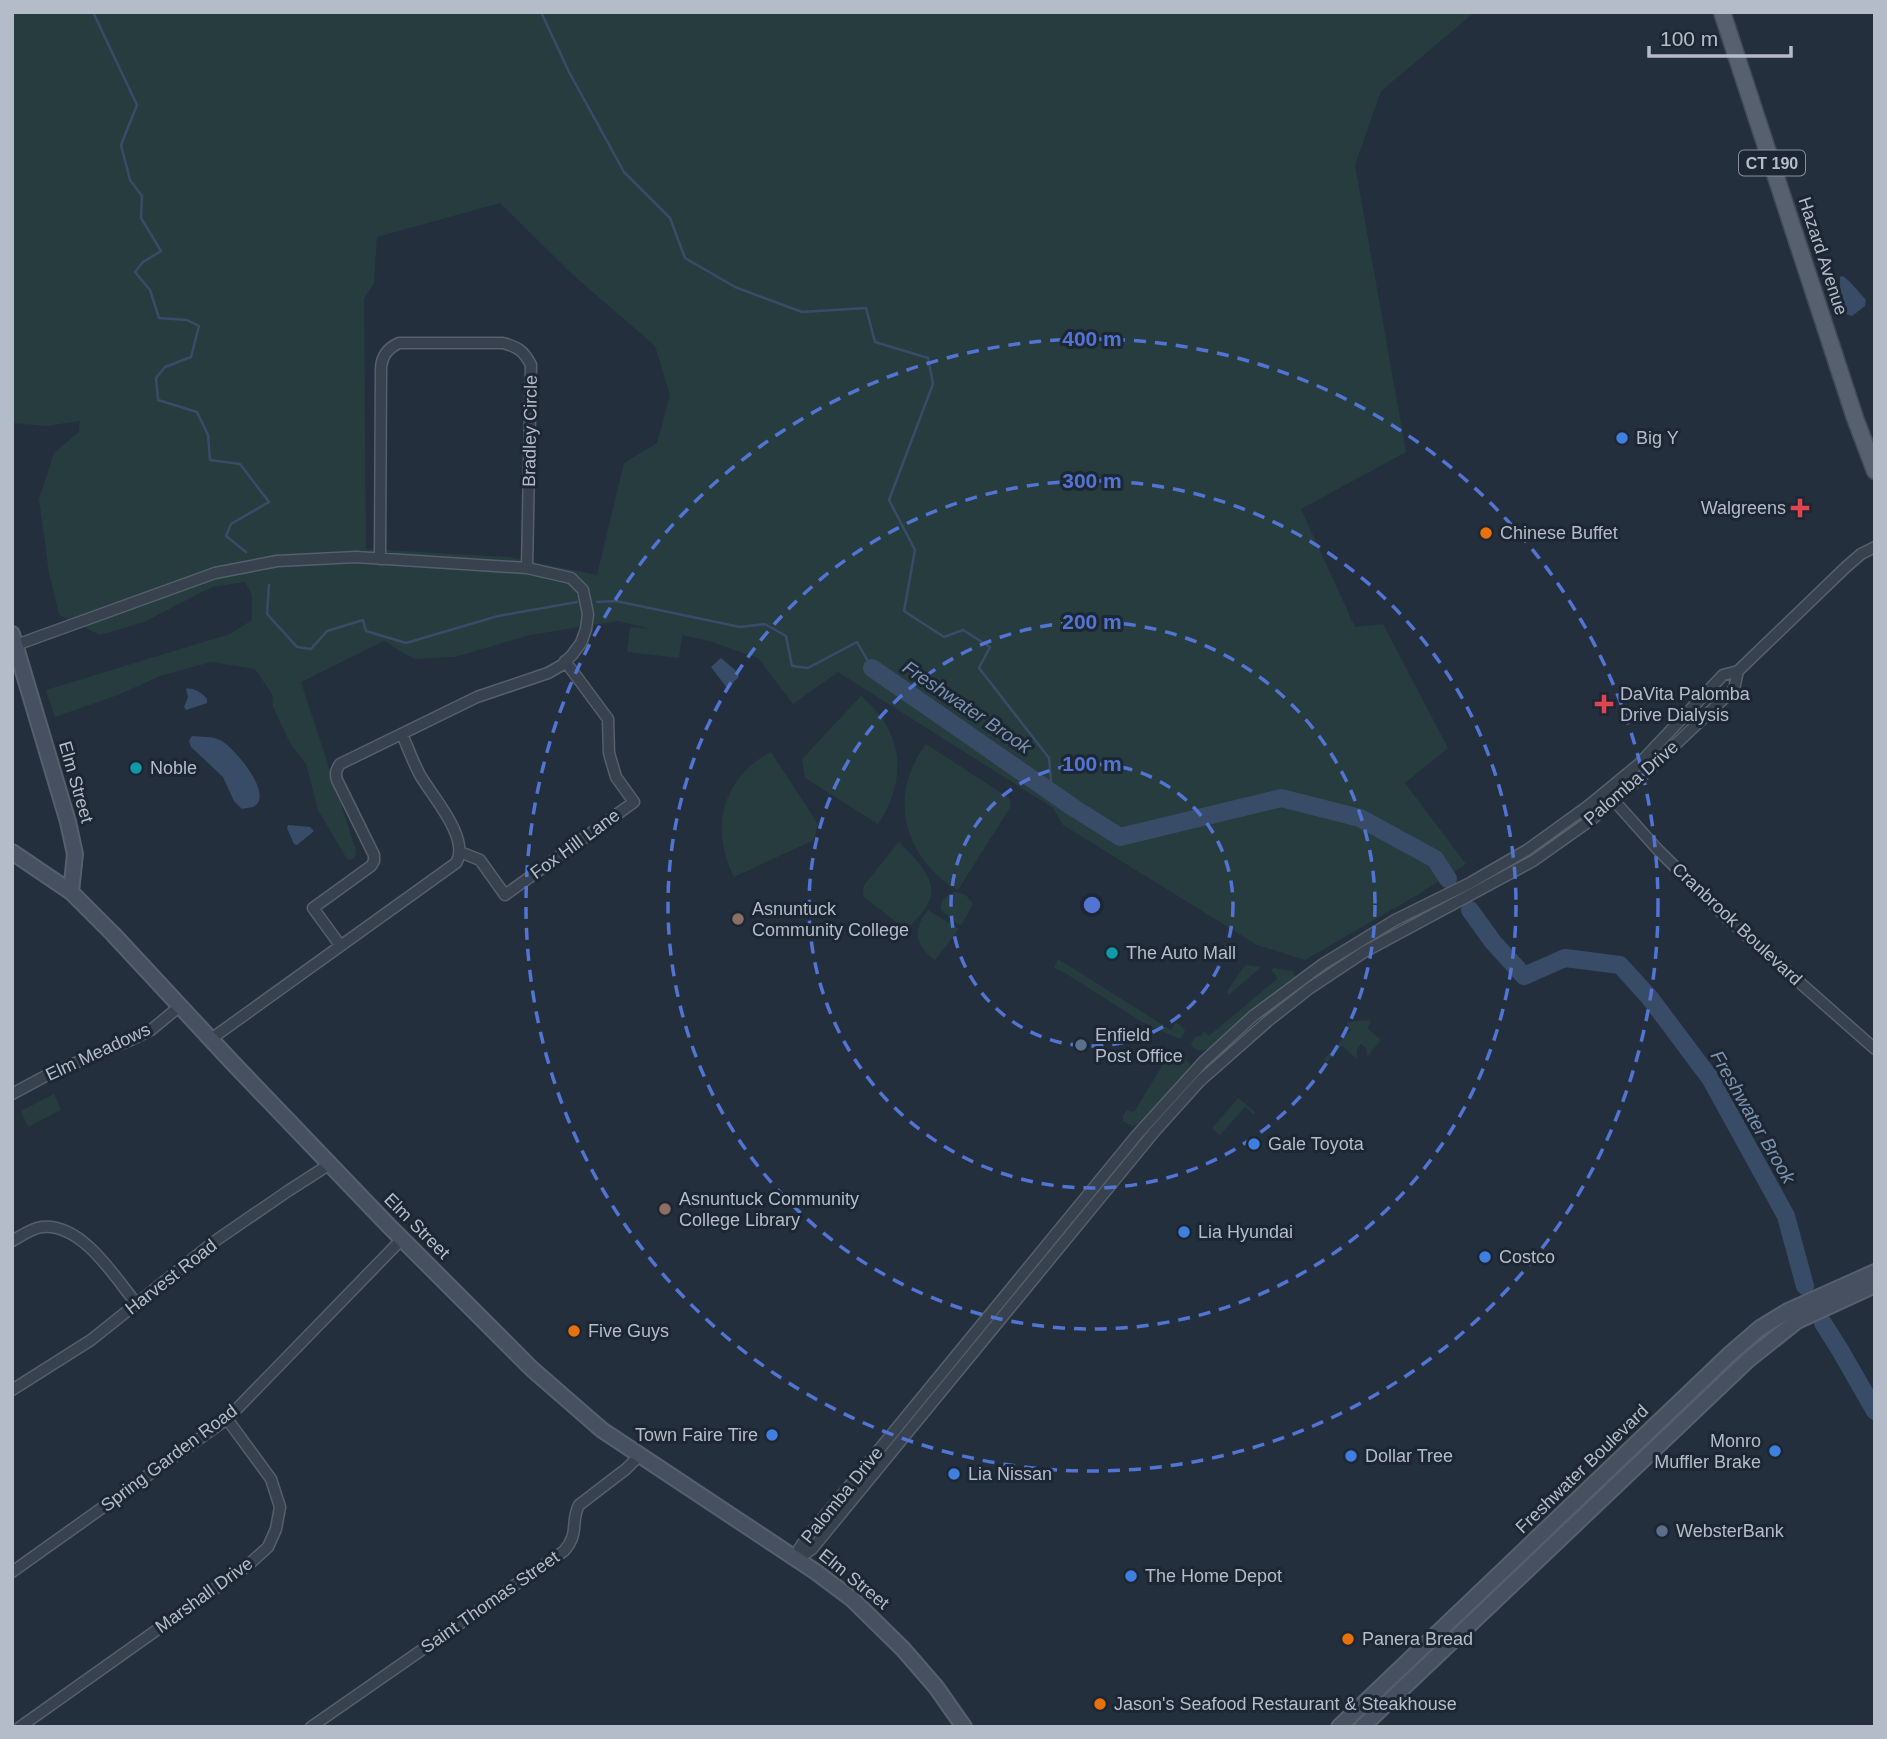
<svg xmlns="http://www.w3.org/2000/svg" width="1887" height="1739" font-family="Arial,sans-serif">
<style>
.green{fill:#263c3f;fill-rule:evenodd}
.water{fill:#394c67}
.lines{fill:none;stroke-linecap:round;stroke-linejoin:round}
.stream{stroke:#394c67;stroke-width:2.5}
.river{stroke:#394c67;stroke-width:18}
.street-casing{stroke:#565f6c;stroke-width:13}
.secondary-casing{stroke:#565f6c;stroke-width:18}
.primary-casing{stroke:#414a57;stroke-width:19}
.street{stroke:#38414e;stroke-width:10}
.secondary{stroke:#465061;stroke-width:14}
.primary{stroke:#56606e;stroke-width:16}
.ring{fill:none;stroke:#5274d3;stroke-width:3.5;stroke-dasharray:12 9}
.shop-dot{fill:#3f7fe0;stroke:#1d2633;stroke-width:2.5}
.health-dot{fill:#e0444e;stroke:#1d2633;stroke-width:2.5}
.food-dot{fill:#e8710a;stroke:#1d2633;stroke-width:2.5}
.culture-dot{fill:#0f9aa8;stroke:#1d2633;stroke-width:2.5}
.education-dot{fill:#8d6e63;stroke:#1d2633;stroke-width:2.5}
.service-dot{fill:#5c6f8a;stroke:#1d2633;stroke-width:2.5}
.labels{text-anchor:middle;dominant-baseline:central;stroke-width:6;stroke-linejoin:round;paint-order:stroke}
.shield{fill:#1d2633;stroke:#878f9c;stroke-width:2}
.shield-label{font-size:16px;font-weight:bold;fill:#b4bcc9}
.street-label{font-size:18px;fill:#b4bcc9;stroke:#1d2633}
.poi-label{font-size:18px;fill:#b4bcc9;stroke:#1d2633;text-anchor:start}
.water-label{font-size:19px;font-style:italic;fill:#7c92b1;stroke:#1d2633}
.centre{fill:#5274d3;stroke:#1d2633;stroke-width:3.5}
.ring-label{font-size:21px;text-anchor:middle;font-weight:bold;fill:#5274d3;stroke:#1d2633;stroke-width:6;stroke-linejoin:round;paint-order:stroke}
</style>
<rect width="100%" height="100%" fill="#242f3e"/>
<!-- green -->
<path class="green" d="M12 12H1475L1381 91 1355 165 1406 452 1301 509 1355 627 1383 624 1448 748 1405 783 1466 864 1419 894 1305 960 1257 945 1063 825 1053 808 838 672 793 704 758 658 709 641 682 635 679 658 627 652 630 627 651 629 618 621 530 635 455 657 414 659 384 641 301 682 356 850 355 856 351 860 347 859 318 810 306 764 290 743 273 707 272 694 255 669 211 662 160 676 118 695 55 717 46 690 230 634 252 620V595L245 582 212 587 144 622 100 635 59 615 49 573 39 499 54 453 79 432 80 421 46 426 12 423ZM500 203 572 274 655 346 670 395 657 443 624 463 597 575 509 557 366 549 364 299 374 283 377 237Z
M861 696C904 731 908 780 878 824L805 778 802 759Z
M926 744 1009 798 1011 806 958 890C903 858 887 795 926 744Z
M771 752 818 824 814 840 734 877C710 828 721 779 771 752Z
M899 842C914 858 941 880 928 904 922 914 914 922 906 930L863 896 864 885Z
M956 892 966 895 973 904 962 924 959 925 941 910C940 900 947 894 956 892Z
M928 910 959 929 935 960C915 945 912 930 928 910Z
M1058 959 1171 1030 1176 1022 1184 1029 1185 1032 1181 1038H1177L1142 1022 1065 973 1054 968Z
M1247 965 1261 967 1229 995 1227 992 1228 990 1243 968Z
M1273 968 1293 971 1295 977 1208 1049C1201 1052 1194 1051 1191 1044L1195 1037 1201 1036 1202 1033 1205 1032 1209 1036 1278 978 1272 971Z
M1369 1020 1371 1023 1367 1028 1381 1040 1367 1057 1366 1048 1361 1044 1357 1049V1059L1342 1046 1327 1062 1324 1059 1351 1030 1347 1025V1022Z
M1166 1050C1174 1050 1186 1058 1190 1064L1189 1069 1139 1124 1132 1126 1123 1121V1115L1127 1110 1134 1112 1165 1061 1160 1057Z
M54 1094 61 1110 28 1127 21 1111Z
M1238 1098 1255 1112 1253 1114 1245 1107 1220 1135 1212 1128Z"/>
<!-- water -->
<path class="water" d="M1843 276 1850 282 1866 300 1865 306 1852 316 1846 314C1840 302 1840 289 1840 277Z
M721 658 735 670 739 677 727 688 711 667Z
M186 689C193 687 202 693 207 699V703L186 710 184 707 188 697Z
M192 736C201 737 211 736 220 740 233 746 276 796 253 807 251 808 244 808 242 809L234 801 223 777 191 747 189 741Z
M288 825 310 827 314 831 297 845 294 844 287 828Z"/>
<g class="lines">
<!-- stream -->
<path class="stream" d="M93 12 137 105 121 145 130 180 142 196 141 218 161 251 143 262 135 272 150 290 159 318 187 320 199 326 191 357 165 367 156 378 158 400 197 412 208 435 210 460 240 464 269 502 231 524 226 536 246 552
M541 12 569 72 624 172 670 218 685 258 735 287 802 312 866 308 875 342 928 358 933 384 889 500 915 550 904 611 944 637 963 630 990 647 979 668 1049 758 1052 792
M269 585 267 614 297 647 311 649 327 631 363 620 366 631 406 643 498 616 577 602
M597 602 616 601 740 627 765 624 786 636 792 666 808 668 857 642 872 668"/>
<!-- river -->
<path class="river" d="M872 668 1074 808 1120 837 1281 798 1360 818 1435 859 1448 879
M1470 910 1493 942 1524 976 1565 958 1620 965 1650 998 1710 1078 1786 1216 1805 1286
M1823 1323 1840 1350 1875 1411"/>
<defs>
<path id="street" d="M380 559 381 370C381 357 388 348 399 343H503C518 347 524 351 531 365L527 568
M16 645 215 573 277 561 356 557 527 568 571 578 583 590 588 614 586 629 581 643 572 655 562 665 548 673 477 697 340 764C336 770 335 773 337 780L374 855V861L371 866 313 908 340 945
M1610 796 1659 851 1729 920 1875 1049
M460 852 480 860 505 895 634 802 616 777 609 753 608 719 565 661
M211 1039 456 863C471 839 432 796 420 775 413 762 408 748 402 734
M12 1094 51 1073 131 1040 151 1030 180 1006
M12 1241C21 1236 32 1228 42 1227 82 1223 114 1276 136 1303
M12 1390 91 1340 215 1241 288 1191 330 1164
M797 1559 799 1549 805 1540 1136 1136 1203 1062 1253 1016 1323 964 1395 920 1470 883 1527 850 1588 806 1639 764 1723 675 1738 671 1846 567 1861 554 1875 547
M797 1559 812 1549 1155 1131 1200 1081 1268 1021 1310 988 1364 952 1533 861 1591 820 1638 780 1734 689 1738 671
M12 1572 227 1419 402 1239
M20 1727 247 1566 268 1547 276 1529 280 1507 271 1479 227 1419
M311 1727 564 1551C580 1533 570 1522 579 1505L626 1469 639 1456"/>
<path id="secondary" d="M12 634 68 822 75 854 71 892
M12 852 71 892 113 934 231 1061 388 1225 532 1369 602 1430 816 1572 852 1599 903 1649 936 1687 964 1727
M1339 1727 1731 1353 1760 1328 1788 1311 1875 1272
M1362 1727 1748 1360 1797 1321 1875 1285"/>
<path id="primary" d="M1722 12 1855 418 1875 471"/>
</defs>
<!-- street casing -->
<use href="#street" class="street-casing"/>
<!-- secondary casing -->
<use href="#secondary" class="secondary-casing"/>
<!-- primary casing -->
<use href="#primary" class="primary-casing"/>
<!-- street -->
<use href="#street" class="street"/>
<!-- secondary -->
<use href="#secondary" class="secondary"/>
<!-- primary -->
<use href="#primary" class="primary"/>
</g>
<!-- distance rings -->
<g class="ring">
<circle cx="1092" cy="905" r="141"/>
<circle cx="1092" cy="905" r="283"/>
<circle cx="1092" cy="905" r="424"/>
<circle cx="1092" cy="905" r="566"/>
</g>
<!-- markers -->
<g class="shop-dot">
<circle cx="1622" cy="438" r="7"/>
<circle cx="1254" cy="1144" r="7"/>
<circle cx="1184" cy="1232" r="7"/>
<circle cx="1485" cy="1257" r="7"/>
<circle cx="772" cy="1435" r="7"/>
<circle cx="1775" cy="1451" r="7"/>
<circle cx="1351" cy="1456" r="7"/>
<circle cx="954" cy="1474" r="7"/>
<circle cx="1131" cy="1576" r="7"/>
</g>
<g class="health-dot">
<path d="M1796.5 497.5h7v7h7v7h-7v7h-7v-7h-7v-7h7z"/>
<path d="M1600.5 693.5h7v7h7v7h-7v7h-7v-7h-7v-7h7z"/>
</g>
<g class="food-dot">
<circle cx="1486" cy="533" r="7"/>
<circle cx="574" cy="1331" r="7"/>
<circle cx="1348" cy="1639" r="7"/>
<circle cx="1100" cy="1704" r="7"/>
</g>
<g class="culture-dot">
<circle cx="136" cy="768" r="7"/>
<circle cx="1112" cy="953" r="7"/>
</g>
<g class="education-dot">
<circle cx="738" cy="919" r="7"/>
<circle cx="665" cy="1209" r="7"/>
</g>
<g class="service-dot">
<circle cx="1081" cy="1045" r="7"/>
<circle cx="1662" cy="1531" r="7"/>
</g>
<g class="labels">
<!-- shield labels -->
<rect class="shield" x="1739" y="150.5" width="66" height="25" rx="5"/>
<g class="shield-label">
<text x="1772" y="163">CT 190</text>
</g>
<!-- street labels -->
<g class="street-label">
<text transform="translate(1823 256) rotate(72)">Hazard Avenue</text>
<text transform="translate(530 431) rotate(-89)">Bradley Circle</text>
<text transform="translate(76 782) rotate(74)">Elm Street</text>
<text transform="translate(1631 783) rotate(-41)">Palomba Drive</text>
<text transform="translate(575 844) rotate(-36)">Fox Hill Lane</text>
<text transform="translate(1737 924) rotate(43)">Cranbrook Boulevard</text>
<text transform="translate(98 1052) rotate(-25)">Elm Meadows</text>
<text transform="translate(417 1226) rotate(45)">Elm Street</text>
<text transform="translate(171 1277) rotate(-38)">Harvest Road</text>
<text transform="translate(169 1458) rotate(-37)">Spring Garden Road</text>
<text transform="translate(1582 1469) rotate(-44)">Freshwater Boulevard</text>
<text transform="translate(842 1495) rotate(-51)">Palomba Drive</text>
<text transform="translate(854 1579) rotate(39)">Elm Street</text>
<text transform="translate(204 1595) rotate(-36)">Marshall Drive</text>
<text transform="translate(490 1602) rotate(-35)">Saint Thomas Street</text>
</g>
<!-- poi labels -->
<g class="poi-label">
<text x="1636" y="438">Big Y</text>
<text x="1786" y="508" text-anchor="end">Walgreens</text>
<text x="1500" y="533">Chinese Buffet</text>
<text x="1620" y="694">DaVita Palomba<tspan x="1620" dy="21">Drive Dialysis</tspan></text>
<text x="150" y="768">Noble</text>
<text x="752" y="909">Asnuntuck<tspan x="752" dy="21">Community College</tspan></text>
<text x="1126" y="953">The Auto Mall</text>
<text x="1095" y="1035">Enfield<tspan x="1095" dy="21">Post Office</tspan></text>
<text x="1268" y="1144">Gale Toyota</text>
<text x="679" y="1199">Asnuntuck Community<tspan x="679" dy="21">College Library</tspan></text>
<text x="1198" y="1232">Lia Hyundai</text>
<text x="1499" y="1257">Costco</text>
<text x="588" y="1331">Five Guys</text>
<text x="758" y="1435" text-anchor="end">Town Faire Tire</text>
<text x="1761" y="1441" text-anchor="end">Monro<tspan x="1761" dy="21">Muffler Brake</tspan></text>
<text x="1365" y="1456">Dollar Tree</text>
<text x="968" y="1474">Lia Nissan</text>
<text x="1676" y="1531">WebsterBank</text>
<text x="1145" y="1576">The Home Depot</text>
<text x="1362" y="1639">Panera Bread</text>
<text x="1114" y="1704">Jason's Seafood Restaurant &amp; Steakhouse</text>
</g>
<!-- water labels -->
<g class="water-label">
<text transform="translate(967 707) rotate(34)">Freshwater Brook</text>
<text transform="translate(1753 1117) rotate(60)">Freshwater Brook</text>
</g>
</g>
<circle cx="1092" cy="905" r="10" class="centre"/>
<g class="ring-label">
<text x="1092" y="346">400 m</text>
<text x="1092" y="488">300 m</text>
<text x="1092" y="629">200 m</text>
<text x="1092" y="771">100 m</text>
</g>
<!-- border -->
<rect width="1887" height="1739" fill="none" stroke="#b4bcc9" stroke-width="28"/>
<!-- scale -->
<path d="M1649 46v10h142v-10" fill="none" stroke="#b4bcc9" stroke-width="3.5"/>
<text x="1660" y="46" font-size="21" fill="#b4bcc9" stroke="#1d2633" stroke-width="5" paint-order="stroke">100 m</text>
</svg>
